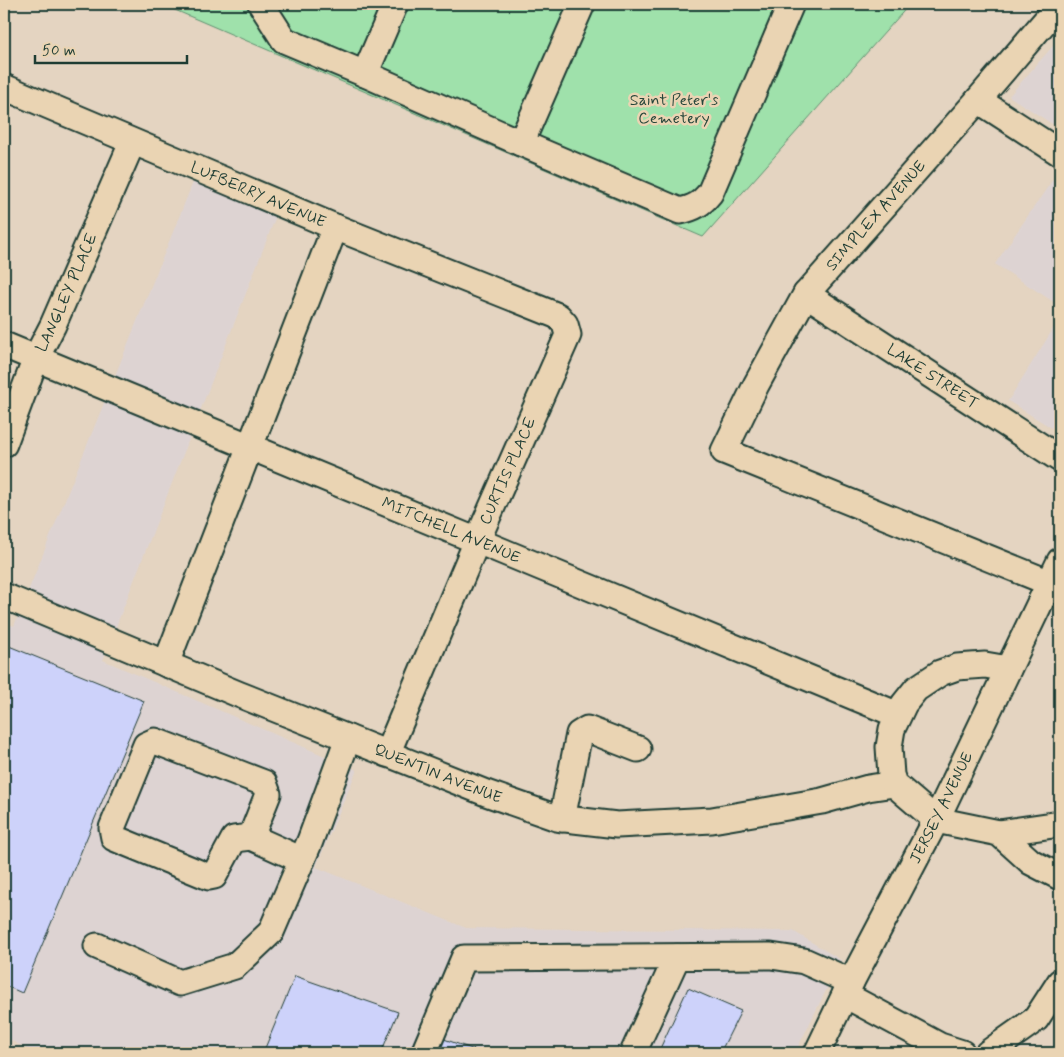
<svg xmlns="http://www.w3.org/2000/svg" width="1064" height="1057" font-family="Mynerve,sans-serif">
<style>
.built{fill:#ddd3d2}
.green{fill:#9fe1ab;stroke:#5f8f70}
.building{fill:#cdd2fa;stroke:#1f3d34}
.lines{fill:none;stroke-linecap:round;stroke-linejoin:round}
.minor-casing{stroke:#1f3d34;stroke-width:29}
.minor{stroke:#ead4b3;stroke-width:25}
.labels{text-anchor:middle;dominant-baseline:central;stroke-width:5;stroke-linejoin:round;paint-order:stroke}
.park-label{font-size:16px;fill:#25453a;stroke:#ead4b3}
.street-label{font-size:16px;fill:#1f3d34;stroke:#ead4b3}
</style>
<rect width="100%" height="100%" fill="#e4d4c1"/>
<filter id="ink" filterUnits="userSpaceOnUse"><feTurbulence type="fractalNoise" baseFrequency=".02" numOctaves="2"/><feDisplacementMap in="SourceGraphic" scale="10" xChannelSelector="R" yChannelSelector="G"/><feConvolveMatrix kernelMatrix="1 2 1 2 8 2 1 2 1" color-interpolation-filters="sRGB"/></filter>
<g filter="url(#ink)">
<!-- built -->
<path class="built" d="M1060 38V129L1009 96Z
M202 160 285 193 103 660 357 770 316 867 466 928 793 931 841 960 795 1053H36L4 1037V622L14 626Z
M1060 169V306L995 264Z
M1060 318V433L1008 401Z"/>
<!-- green -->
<path class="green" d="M161 4H910L703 237Z"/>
<!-- building -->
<path class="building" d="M4 644 144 701 22 993 4 985Z
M295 976 398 1012 381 1053H263Z
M688 988 741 1011 720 1053H658Z
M444 1039 483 1053H438Z"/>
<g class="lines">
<defs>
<g id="minor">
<path d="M261 4 284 40 365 74 395 4"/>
<path d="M365 74 521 143 582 4"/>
<path id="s1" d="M4 87 335 227 558 316 565 324 568 335 477 541 387 754"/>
<path d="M978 100 1060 153"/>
<path d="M521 143 680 211C694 208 701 204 710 193L791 4"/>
<path id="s2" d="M806 294 1060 459"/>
<path id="s3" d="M4 345 898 715"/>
<path id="s4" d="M4 444 36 358 53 325 132 143"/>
<path id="s5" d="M1050 583 724 451 756 385 806 294 978 100 1060 4"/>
<path id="s6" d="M4 596 238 694 486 793 557 818 617 825 712 820 822 801 868 788 894 784"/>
<path d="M166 664 335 227"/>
<path d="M1008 669 985 665 957 667 940 673 916 689 904 704 892 729 889 747 891 775 894 784 936 820 999 833 1031 862 1060 877"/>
<path d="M562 819 579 734 587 729 638 749"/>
<path d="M999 833 1060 824"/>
<path d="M251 837 234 839 214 876 209 877 114 838 112 828 146 745 155 741 264 783 268 794 251 837 302 860"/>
<path d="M97 946 180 983 235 966 271 932 310 841 348 738"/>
<path d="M845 995 940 1046 962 1053"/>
<path d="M424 1053 464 958 771 956 804 961 851 982"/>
<path d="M633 1053 677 957"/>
<path id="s7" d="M817 1053 851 982 936 820 1060 561"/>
<path d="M988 1053 1036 1019 1060 982"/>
</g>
</defs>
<!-- minor casing -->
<use href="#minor" class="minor-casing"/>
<!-- minor -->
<use href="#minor" class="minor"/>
</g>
</g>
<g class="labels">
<!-- park labels -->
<g class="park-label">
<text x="674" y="100">Saint Peter's<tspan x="674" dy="18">Cemetery</tspan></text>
</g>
<!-- street labels -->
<g class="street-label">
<text stroke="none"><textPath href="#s1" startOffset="276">LUFBERRY AVENUE</textPath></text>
<text stroke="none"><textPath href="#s5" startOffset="634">SIMPLEX AVENUE</textPath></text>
<text stroke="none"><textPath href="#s4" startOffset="164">LANGLEY PLACE</textPath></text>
<text stroke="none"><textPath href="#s2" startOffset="151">LAKE STREET</textPath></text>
<text transform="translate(508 471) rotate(-66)">CURTIS PLACE</text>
<text stroke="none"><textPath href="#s3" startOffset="484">MITCHELL AVENUE</textPath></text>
<text stroke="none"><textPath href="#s6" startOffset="469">QUENTIN AVENUE</textPath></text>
<text stroke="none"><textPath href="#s7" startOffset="275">JERSEY AVENUE</textPath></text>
</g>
</g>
<!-- margin -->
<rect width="1064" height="1057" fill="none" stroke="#ead4b3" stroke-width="20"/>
<rect x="10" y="10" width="1044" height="1037" fill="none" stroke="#1f3d34" stroke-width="2" filter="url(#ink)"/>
<!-- scale -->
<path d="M35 55v8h152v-8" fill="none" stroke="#1f3d34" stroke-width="2.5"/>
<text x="42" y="55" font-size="15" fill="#1f3d34" stroke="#ead4b3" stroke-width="4" paint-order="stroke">50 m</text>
</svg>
